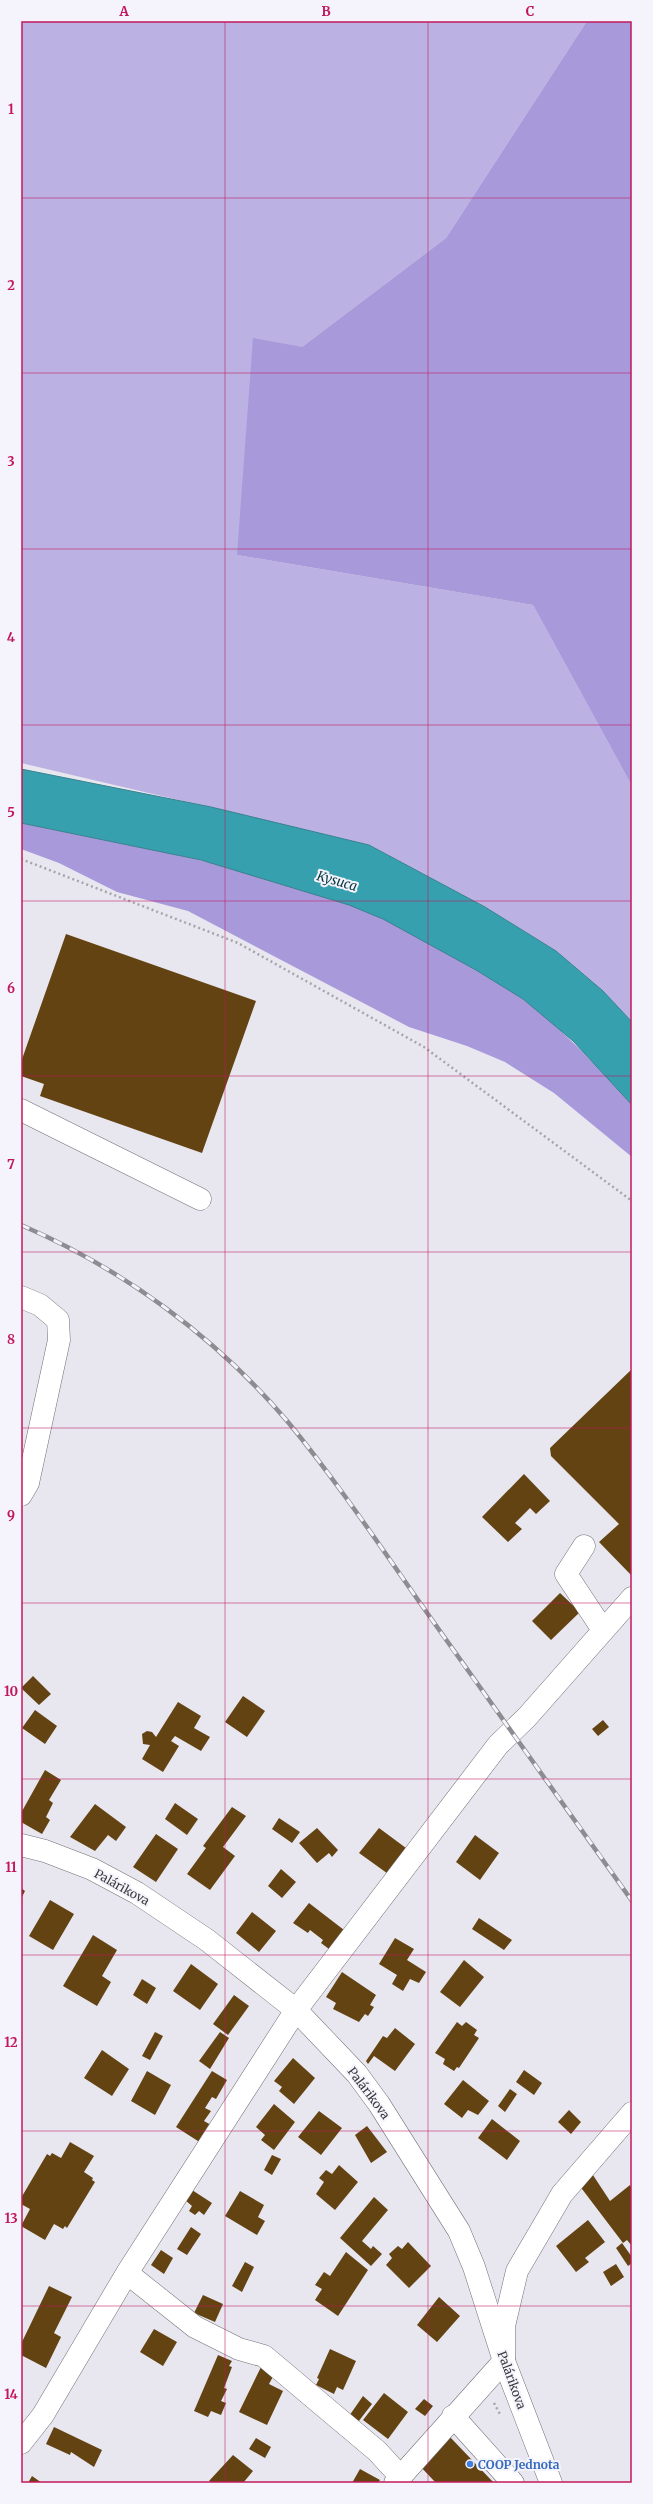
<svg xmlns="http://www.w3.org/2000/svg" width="653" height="2504" font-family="Merriweather,serif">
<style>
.green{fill:#bbb1e2}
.forest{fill:#a899db}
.water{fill:#37a0af;stroke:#38828d}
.building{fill:#644313}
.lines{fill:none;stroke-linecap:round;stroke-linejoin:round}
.street-casing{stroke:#737179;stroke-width:23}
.secondary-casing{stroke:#737179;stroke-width:23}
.path{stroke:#a5a5ab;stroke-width:2.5;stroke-dasharray:2 3;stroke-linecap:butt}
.street{stroke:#fff;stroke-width:22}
.secondary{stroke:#fff;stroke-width:22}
.rail-casing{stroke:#8c8c91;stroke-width:4.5}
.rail{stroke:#f5f4fd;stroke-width:3;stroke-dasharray:9;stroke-linecap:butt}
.grid{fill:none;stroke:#c2185b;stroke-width:1;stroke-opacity:0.55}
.shop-dot{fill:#3f7fe0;stroke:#f5f4fd;stroke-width:1.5}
.labels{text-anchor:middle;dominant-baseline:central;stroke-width:4;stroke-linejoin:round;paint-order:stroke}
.street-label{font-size:12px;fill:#3b3b3e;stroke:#f5f4fd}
.shop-label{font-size:12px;font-weight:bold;fill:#366cbe;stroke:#f5f4fd;text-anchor:start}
.water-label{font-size:13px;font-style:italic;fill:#04363d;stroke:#f5f4fd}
.neatline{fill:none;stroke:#c2185b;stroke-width:1.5}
.grid-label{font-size:13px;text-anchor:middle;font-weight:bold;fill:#c2185b}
</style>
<rect width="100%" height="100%" fill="#e8e7f0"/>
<!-- green -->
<path class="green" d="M21 21H587L446 238 302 347 237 555 533 605 632 786V1022L603 991 556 951 485 907 369 845 21 763Z"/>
<!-- forest -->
<path class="forest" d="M587 21H632V786L533 605 237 555 253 338 302 347 446 238Z
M21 823C141 848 270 868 382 918 404 928 425 941 446 953 472 967 499 982 523 999 564 1030 597 1067 632 1105V1157L554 1093 505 1062 467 1046 409 1027 188 911 117 892 59 863 21 849Z"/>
<!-- water -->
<path class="water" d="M21 769 211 807 369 845 485 907 556 951 603 991 632 1022V1105L573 1041 523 999 476 970 383 919 349 905 201 860 21 823Z"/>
<!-- building -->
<path class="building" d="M66 934 256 1001 202 1153 40 1096 44 1084 21 1076V1062Z
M632 1369V1576L599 1542 619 1524 551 1456 550 1448Z
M524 1474 550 1501 536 1514 530 1508 515 1523 522 1529 508 1542 482 1517Z
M560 1593 580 1612 551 1640 532 1621Z
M33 1676 51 1694 39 1705 21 1688Z
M243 1696 265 1711 247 1737 225 1722Z
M178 1702 201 1716 194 1728 210 1737 201 1751 175 1736 171 1741 179 1746 163 1772 142 1759 150 1745 143 1744 142 1734 147 1731 152 1732 156 1737Z
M35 1710 57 1726 45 1744 22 1728Z
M603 1720 609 1727 598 1736 592 1729Z
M45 1770 61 1780 49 1800 53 1803 46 1817 50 1820 42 1834 21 1822V1813Z
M175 1803 198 1819 187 1835 165 1819Z
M95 1804 126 1827 116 1841 108 1835 95 1851 70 1837Z
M232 1807 246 1816 223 1847 235 1856 210 1890 187 1874 206 1848 203 1846Z
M279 1818 300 1832 292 1843 272 1829Z
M317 1828 338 1850 332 1857 329 1853 317 1863 299 1843Z
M379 1828 410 1851 391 1876 359 1853Z
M156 1834 178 1849 156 1882 133 1867Z
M475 1835 499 1853 480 1880 456 1862Z
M281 1869 296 1882 282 1898 268 1886Z
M21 1888 25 1891 21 1899Z
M50 1900 74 1914 53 1950 29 1936Z
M309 1903 344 1930 329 1949 321 1943 323 1940 310 1930 308 1933 293 1923Z
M252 1912 276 1931 259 1952 236 1933Z
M479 1918 512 1940 504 1950 472 1929Z
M93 1935 117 1950 102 1976 111 1982 97 2006 63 1986Z
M395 1938 414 1949 407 1960 426 1972 419 1983 410 1979 403 1991 392 1984 397 1975 379 1964Z
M464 1960 484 1977 460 2007 440 1992Z
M191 1964 218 1984 200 2010 173 1991Z
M342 1972 376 1995 370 2005 374 2007 368 2016 365 2014 359 2022 333 2009 336 2003 326 1997Z
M142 1979 156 1988 147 2004 133 1995Z
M234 1995 249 2006 228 2035 213 2024Z
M457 2022 462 2026 466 2022 477 2030 474 2035 479 2038 459 2068 457 2067 454 2071 443 2064 445 2059 435 2053Z
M395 2028 415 2044 395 2071 374 2056 368 2064 366 2061 383 2036 387 2038Z
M155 2032 163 2036 150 2060 142 2056Z
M220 2032 229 2038 210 2069 199 2061Z
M102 2050 129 2069 112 2096 84 2078Z
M293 2058 315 2078 294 2104 279 2091 282 2087 274 2081Z
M524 2070 542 2083 534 2095 516 2082Z
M147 2071 171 2085 155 2115 131 2101Z
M212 2071 227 2080 216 2099 212 2097 205 2108 211 2111 204 2121 211 2125 201 2143 176 2127Z
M463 2080 489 2101 478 2115 468 2110 462 2118 444 2104Z
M510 2089 517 2094 505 2112 498 2106Z
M274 2104 295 2122 274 2150 261 2140 265 2135 256 2127Z
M569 2110 581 2122 571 2134 558 2122Z
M319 2111 342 2128 321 2155 298 2137Z
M492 2119 520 2141 507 2160 478 2138Z
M367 2126 387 2152 371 2163 355 2135Z
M70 2142 94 2156 84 2172 93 2178 92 2180 95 2182 67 2228 65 2226 63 2229 54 2224 45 2240 21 2226 30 2209 21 2204V2198L47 2154 50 2156 52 2153 61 2158Z
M272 2155 281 2159 272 2175 264 2170Z
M339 2165 358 2182 335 2210 316 2194 324 2182 319 2178 326 2170 332 2174Z
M589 2169 610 2201 630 2185 632 2189V2246L627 2240 623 2243 579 2185Z
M192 2190 212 2203 204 2215 199 2211 195 2215 189 2211 192 2206 185 2200Z
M240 2191 264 2205 258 2217 265 2221 257 2235 225 2216Z
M374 2197 388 2210 362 2241 371 2249 373 2246 382 2254 371 2266 340 2238Z
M588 2220 605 2242 585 2258 589 2262 576 2272 556 2246Z
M191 2227 201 2234 187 2255 177 2249Z
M408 2242 431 2266 409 2288 386 2265 392 2258 389 2254 398 2246 402 2249Z
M622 2243 632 2257V2263L628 2266 616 2248Z
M161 2250 173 2258 164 2274 151 2265Z
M346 2252 368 2270 338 2316 315 2300 322 2289 315 2285 324 2272 330 2276Z
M245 2262 254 2267 242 2292 232 2286Z
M616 2264 624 2277 611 2286 603 2272Z
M49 2286 72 2297 54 2333 61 2337 46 2368 21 2355V2344Z
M203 2295 223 2304 215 2322 194 2313Z
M439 2297 460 2316 437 2342 417 2325Z
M154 2329 177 2342 163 2366 140 2352Z
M330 2349 356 2361 343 2390 337 2387 334 2394 316 2385 319 2379 317 2378Z
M218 2355 232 2361 229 2366 232 2367 224 2388 227 2389 221 2401 226 2403 221 2415 211 2411 208 2417 194 2411Z
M261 2367 275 2373 269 2384 283 2391 267 2425 239 2412Z
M384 2393 408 2412 388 2439 363 2420Z
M363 2396 372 2404 355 2426 347 2419Z
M424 2399 433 2406 425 2416 415 2409Z
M54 2427 102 2450 94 2467 71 2452 70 2455 46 2444Z
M450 2437 494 2483H436L419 2465Z
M256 2438 271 2447 265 2458 249 2449Z
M233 2455 253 2471 243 2483H212L209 2481Z
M360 2469 380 2480 378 2483H352Z
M32 2476 42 2483H28Z"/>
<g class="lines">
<defs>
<path id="street" d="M21 1110 200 1199
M21 1297 40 1305 58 1320 59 1340 28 1483 21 1495
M584 1546 566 1574 603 1630
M127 2273 195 2327 239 2349 264 2356 377 2451 400 2476
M453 2416 513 2483
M21 2443 43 2415 127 2273 296 2010 498 1745 527 1717 632 1598
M395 2483 504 2361V2326L517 2271 562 2194 632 2113"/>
<path id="secondary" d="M21 1845 45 1851 92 1869 137 1893 207 1940 296 2010 357 2074 379 2104 459 2231 474 2267 504 2361 551 2483"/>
</defs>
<!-- street casing -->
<use href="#street" class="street-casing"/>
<!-- secondary casing -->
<use href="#secondary" class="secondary-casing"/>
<!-- path -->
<path class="path" d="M21 859 238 943 424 1047 632 1201
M494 2403 501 2416"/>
<!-- street -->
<use href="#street" class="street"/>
<!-- secondary -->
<use href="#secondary" class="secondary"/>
<defs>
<path id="rail" d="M21 1225C123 1269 216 1337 288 1422 339 1484 384 1552 430 1617 497 1712 565 1806 632 1901"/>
</defs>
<!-- rail casing -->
<use href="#rail" class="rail-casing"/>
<!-- rail -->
<use href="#rail" class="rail"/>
</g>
<!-- grid -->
<path class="grid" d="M225 21V2483M428 21V2483M21 198H632M21 373H632M21 549H632M21 725H632M21 901H632M21 1076H632M21 1252H632M21 1428H632M21 1603H632M21 1779H632M21 1955H632M21 2131H632M21 2306H632"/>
<!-- markers -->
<circle class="shop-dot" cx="470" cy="2464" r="4"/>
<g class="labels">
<!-- street labels -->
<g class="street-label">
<text transform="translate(122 1887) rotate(29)">Palárikova</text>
<text transform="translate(369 2093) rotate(53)">Palárikova</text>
<text transform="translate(512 2380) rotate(70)">Palárikova</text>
</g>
<!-- shop labels -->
<g class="shop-label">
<text x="478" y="2464">COOP Jednota</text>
</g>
<!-- water labels -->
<g class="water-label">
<text transform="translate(337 881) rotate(16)">Kysuca</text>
</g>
</g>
<!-- border -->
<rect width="653" height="2504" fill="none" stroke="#f5f4fd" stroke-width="44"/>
<rect x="22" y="22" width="609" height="2460" class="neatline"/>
<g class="grid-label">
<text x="124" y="16">A</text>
<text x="326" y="16">B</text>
<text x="530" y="16">C</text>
<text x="11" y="114">1</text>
<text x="11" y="290">2</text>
<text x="11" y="466">3</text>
<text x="11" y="642">4</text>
<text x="11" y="817">5</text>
<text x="11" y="993">6</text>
<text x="11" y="1169">7</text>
<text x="11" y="1344">8</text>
<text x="11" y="1520">9</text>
<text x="11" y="1696">10</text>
<text x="11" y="1872">11</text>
<text x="11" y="2047">12</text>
<text x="11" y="2223">13</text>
<text x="11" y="2399">14</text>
</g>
</svg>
